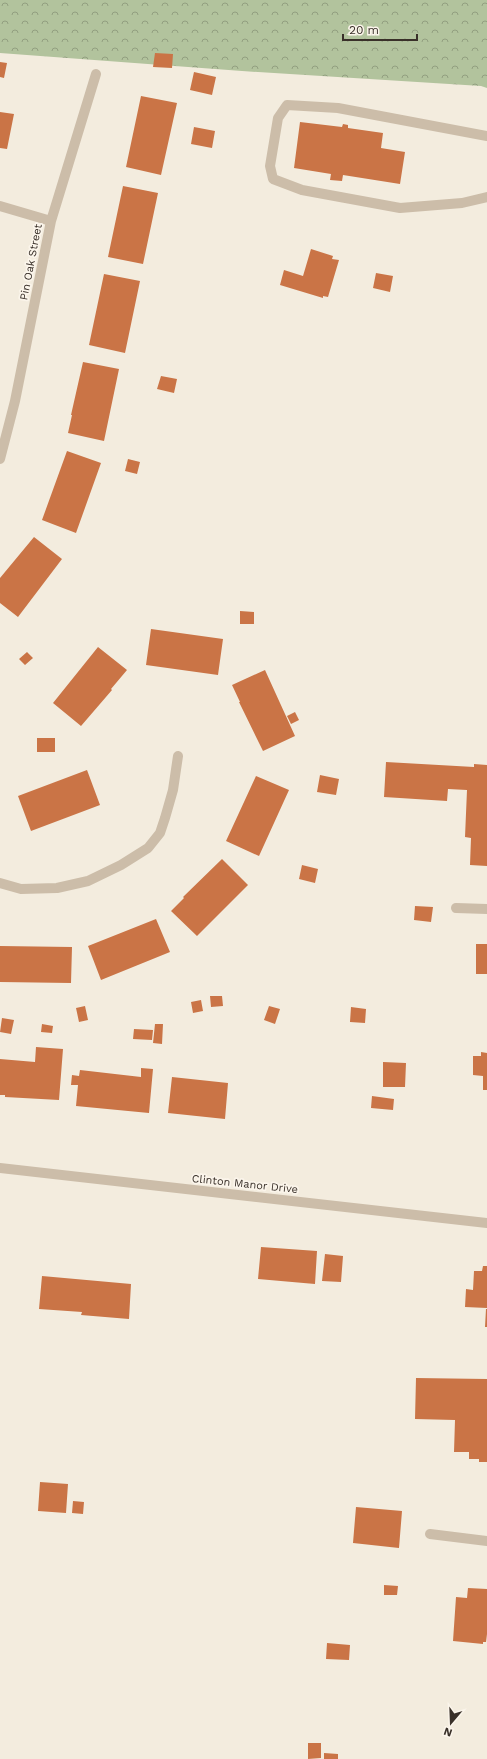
<svg xmlns="http://www.w3.org/2000/svg" width="487" height="1759" font-family="'Work Sans',sans-serif">
<style>
.forest{fill:url(#forest-crowns)}
.building{fill:#ca7446}
.lines{fill:none;stroke-linecap:round;stroke-linejoin:round}
.service{stroke:#ccbda9;stroke-width:10}
.minor{stroke:#ccbda9;stroke-width:10}
.labels{text-anchor:middle;dominant-baseline:central;stroke-width:3.5;stroke-linejoin:round;paint-order:stroke}
.street-label{font-size:11px;fill:#393029;stroke:#fbf5eb}
</style>
<defs>
<pattern id="forest-crowns" width="20" height="18" patternUnits="userSpaceOnUse"><rect width="20" height="18" fill="#b2c39d"/><path d="M2 6a3 3 0 1 1 6 0M12 15a3 3 0 1 1 6 0" fill="none" stroke="#929f80"/></pattern>
</defs>
<rect width="100%" height="100%" fill="#f3ecde"/>
<!-- forest -->
<path class="forest" d="M0 0H487V88L481 86 242 71 0 53Z"/>
<!-- building -->
<path class="building" d="M155 53 173 54 172 68 153 67Z
M0 62 7 63 4 78 0 77Z
M194 72 216 77 212 95 190 90Z
M141 96 177 103 161 175 126 167Z
M0 112 14 114 7 149 0 148Z
M300 122 342 127 343 124 348 125V128L383 133 381 148 405 152 400 184 343 175 342 181 330 180 331 174 294 168Z
M194 127 215 131 212 148 191 144Z
M123 186 158 193 143 264 108 257Z
M311 249 333 256 332 259 339 260 328 297 323 296V298L280 285 284 270 303 276Z
M376 273 393 276 390 292 373 288Z
M104 274 140 281 125 353 89 345Z
M83 362 119 369 104 441 68 433 72 415H71Z
M161 376 177 379 174 393 157 389Z
M67 451 101 463 76 533 42 520Z
M128 459 140 462 137 474 125 471Z
M34 537 62 559 18 617 0 603V578Z
M240 611 254 612V624H240Z
M151 629 223 639 218 675 146 665Z
M98 647 127 670 111 689 112 690 81 726 53 703Z
M27 652 33 658 25 665 19 659Z
M265 670 295 736 263 751 239 702H240L232 685Z
M295 712 299 720 291 724 287 716Z
M37 738H55V752H37Z
M386 762 474 767V764L487 765V866L470 865 471 838 465 837 467 790 448 789 447 801 384 797Z
M87 770 100 805 31 831 18 796Z
M320 775 339 779 336 795 317 792Z
M256 776 289 790 259 856 226 841Z
M222 859 248 885 197 936 171 911 184 898 183 897Z
M302 865 318 869 315 883 299 879Z
M415 906 433 907 431 922 414 920Z
M156 919 170 952 101 980 88 946Z
M476 944H487V974H476Z
M0 946 72 947 71 983 0 982Z
M210 996H222L223 1006 211 1007Z
M201 1000 203 1011 193 1013 191 1002Z
M85 1006 88 1020 79 1022 76 1008Z
M269 1006 280 1009 275 1024 264 1020Z
M351 1007 366 1009 365 1023 350 1022Z
M2 1018 14 1020 11 1034 0 1032Z
M42 1024 53 1026 52 1033 41 1032Z
M155 1024H163L162 1044 153 1043Z
M134 1029 153 1030 152 1040 133 1039Z
M36 1047 63 1049 59 1100 5 1097V1095H0V1059L35 1062Z
M481 1052 487 1053V1090H483V1076L473 1075V1056H481Z
M383 1062 406 1063 405 1087H383Z
M141 1068 153 1069 149 1113 76 1106 78 1085H71L72 1075 79 1076 80 1070 141 1077Z
M172 1077 228 1083 225 1119 168 1113Z
M372 1096 394 1099 393 1110 371 1108Z
M261 1247 317 1251 315 1284 258 1279Z
M325 1254 343 1256 341 1282 322 1281Z
M483 1266H487V1308L465 1307 466 1289 473 1290 474 1271H482Z
M42 1276 131 1284 129 1319 81 1315 82 1312 39 1309Z
M486 1309H487V1327H485Z
M416 1378 487 1379V1462H479V1459H469V1452H454L455 1420 415 1419Z
M40 1482 68 1484 66 1513 38 1511Z
M73 1501 84 1502 83 1514 72 1513Z
M356 1507 402 1511 399 1548 353 1543Z
M384 1585 398 1586 397 1595H384Z
M468 1588 487 1589V1634L486 1642H483V1644L453 1641 456 1597 467 1598Z
M327 1643 350 1645 349 1660 326 1659Z
M308 1743H321V1758L308 1759Z
M324 1753 338 1754V1759H324Z"/>
<g class="lines">
<!-- service -->
<path class="service" d="M487 136 338 108 287 105 278 118 270 166 273 179 302 190 400 208 462 203 487 197
M456 908 487 909
M430 1534 487 1541"/>
<!-- minor -->
<path class="minor" d="M0 206 51 221
M0 459 15 401 51 221 96 74
M0 883 21 889 57 888 88 881 121 865 148 848 160 833 165 818 173 790 178 756
M0 1168 487 1223"/>
</g>
<g class="labels">
<!-- street labels -->
<g class="street-label">
<text transform="translate(31 262) rotate(-79)">Pin Oak Street</text>
<text transform="translate(245 1184) rotate(6)">Clinton Manor Drive</text>
</g>
</g>
<!-- north arrow -->
<g transform="translate(451 1723) rotate(199)" stroke="#fbf5eb" stroke-width="3" paint-order="stroke">
<path d="M0-3L7 15L0 10L-7 15Z" fill="#393029"/>
<text y="-6" font-size="11" font-weight="bold" text-anchor="middle" fill="#393029">N</text>
</g>
<!-- scale -->
<path d="M343 34v6h74v-6" fill="none" stroke="#393029" stroke-width="2"/>
<text x="349" y="34" font-size="12" fill="#393029" stroke="#fbf5eb" stroke-width="3" paint-order="stroke">20 m</text>
</svg>
